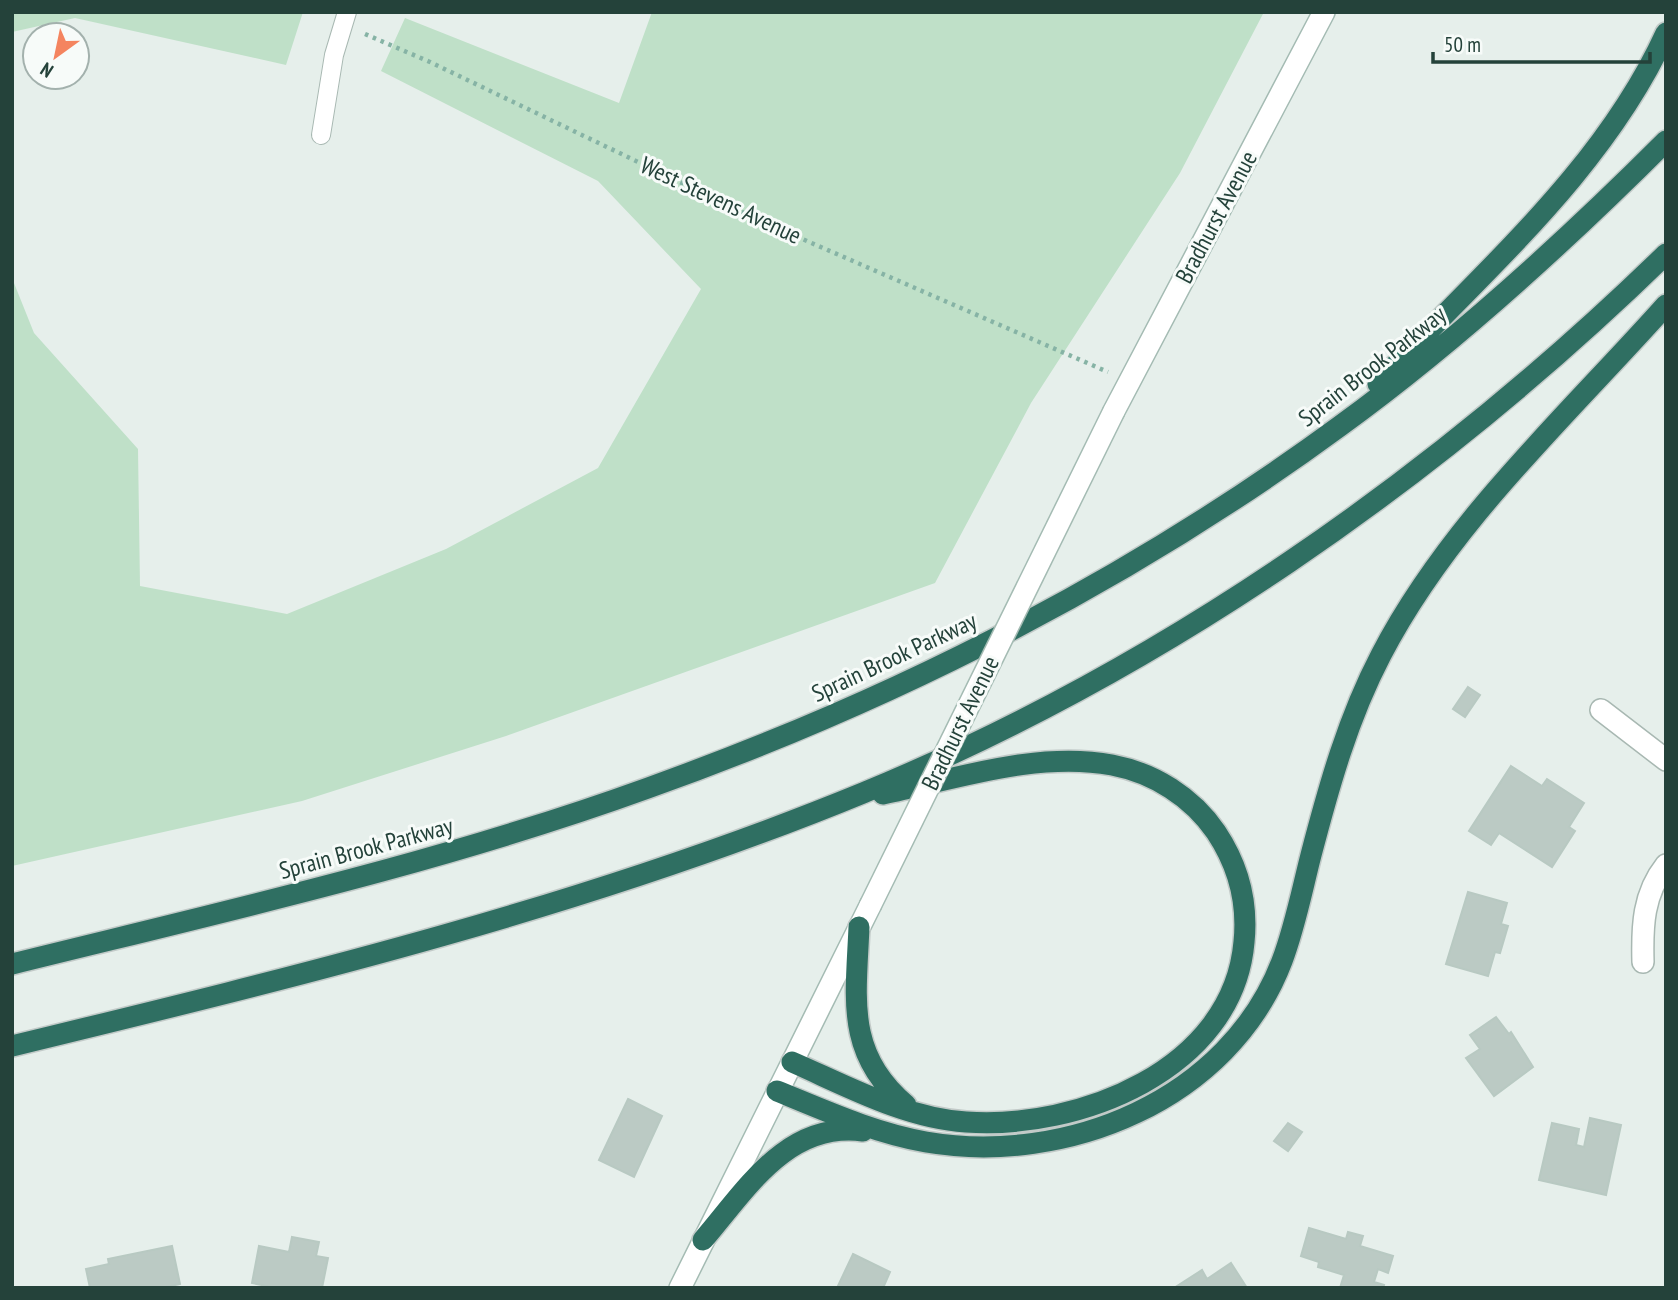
<svg xmlns="http://www.w3.org/2000/svg" width="1678" height="1300" font-family="'PT Sans Narrow',sans-serif">
<style>
.green{fill:#bfe0c8}
.building{fill:#bbcac4;stroke:#b8c9c2;stroke-width:2}
.lines{fill:none;stroke-linecap:round;stroke-linejoin:round}
.service-casing{stroke:#a8b8b2;stroke-width:20}
.minor-casing{stroke:#a8b8b2;stroke-width:24}
.secondary-casing{stroke:#a4bbb3;stroke-width:24}
.motorway-casing{stroke:#c2cac8;stroke-width:24}
.path{stroke:#86b3a5;stroke-width:4.5;stroke-dasharray:3.5 5;stroke-linecap:butt}
.service{stroke:#fff;stroke-width:18}
.minor{stroke:#fff;stroke-width:21}
.secondary{stroke:#fff;stroke-width:21}
.motorway{stroke:#2f6f62;stroke-width:21}
.secondary-bridge-casing{stroke:#a4bbb3;stroke-width:24;stroke-linecap:butt}
.secondary-bridge{stroke:#fff;stroke-width:21}
.labels{text-anchor:middle;dominant-baseline:central;stroke-width:6;stroke-linejoin:round;paint-order:stroke}
.street-label{font-size:24px;fill:#24423a;stroke:#f7fbf9}
</style>
<rect width="100%" height="100%" fill="#e6efeb"/>
<!-- green -->
<path class="green" d="M12 12H303L286 65 75 18 12 32Z
M652 12H1264L1180 173 1031 403 935 583 506 736 302 801 12 866V278L34 333 138 449 140 586 287 614 446 549 598 468 701 289 598 181 381 71 405 18 619 103Z"/>
<!-- building -->
<path class="building" d="M1468 687 1480 695 1465 717 1453 709Z
M1511 766 1542 786 1547 779 1584 803 1569 827 1575 831 1552 867 1499 833 1491 845 1469 831Z
M1468 892 1507 903 1501 924 1508 926 1500 953 1495 952 1488 976 1446 964Z
M1496 1017 1509 1034 1511 1032 1533 1067 1494 1096 1466 1058 1480 1049 1470 1035Z
M628 1099 662 1116 634 1177 599 1160Z
M1590 1118 1621 1125 1606 1195 1539 1180 1552 1123 1579 1129 1576 1145 1584 1147Z
M1288 1123 1302 1132 1288 1151 1274 1141Z
M1309 1228 1346 1239 1348 1232 1363 1236 1360 1246 1393 1256 1388 1273 1378 1269 1374 1282 1384 1285 1383 1288H1340L1344 1275 1318 1267 1319 1262 1301 1256Z
M292 1237 319 1242 316 1256 328 1258 322 1288H276L252 1283 259 1246 289 1252Z
M172 1246 180 1284 162 1288H90L86 1269 109 1264 108 1259Z
M853 1254 890 1272 883 1288H837Z
M1231 1263 1247 1288H1174L1202 1270 1207 1279Z"/>
<g class="lines">
<defs>
<path id="service" d="M321 135 334 55 347 12"/>
<path id="minor" d="M1601 710 1666 760
M1643 962C1642 926 1643 894 1666 865"/>
<path id="secondary" d="M1114 411 1324 12
M680 1288 870 906"/>
<path id="motorway" d="M1378 384C1480 273 1602 173 1666 33
M859 927C856 998 845 1054 906 1105
M12 964C226 911 441 863 648 788 894 700 1129 581 1340 426 1457 341 1564 243 1666 141
M12 1046C300 976 588 906 863 793 1161 670 1435 479 1666 254
M792 1062C847 1086 905 1118 966 1122 1078 1130 1233 1070 1244 942 1248 903 1238 865 1216 832 1192 797 1154 773 1112 765 1037 751 956 779 883 794
M777 1091C826 1111 874 1133 926 1142 1066 1166 1229 1100 1282 961 1295 927 1302 890 1311 855 1329 786 1348 718 1381 655 1450 522 1567 416 1666 305
M703 1240C746 1190 787 1121 863 1131"/>
</defs>
<!-- service casing -->
<use href="#service" class="service-casing"/>
<!-- minor casing -->
<use href="#minor" class="minor-casing"/>
<!-- secondary casing -->
<use href="#secondary" class="secondary-casing"/>
<!-- motorway casing -->
<use href="#motorway" class="motorway-casing"/>
<!-- path -->
<path class="path" d="M365 34 430 62 761 221 1108 372"/>
<!-- service -->
<use href="#service" class="service"/>
<!-- minor -->
<use href="#minor" class="minor"/>
<!-- secondary -->
<use href="#secondary" class="secondary"/>
<!-- motorway -->
<use href="#motorway" class="motorway"/>
<defs>
<path id="secondary-bridge" d="M870 906 1114 411"/>
</defs>
<!-- secondary-bridge casing -->
<use href="#secondary-bridge" class="secondary-bridge-casing"/>
<!-- secondary-bridge -->
<use href="#secondary-bridge" class="secondary-bridge"/>
</g>
<g class="labels">
<!-- street labels -->
<g class="street-label">
<text transform="translate(721 200) rotate(25)">West Stevens Avenue</text>
<text transform="translate(1216 217) rotate(-62)">Bradhurst Avenue</text>
<text transform="translate(1372 366) rotate(-38)">Sprain Brook Parkway</text>
<text transform="translate(894 657) rotate(-25)">Sprain Brook Parkway</text>
<text transform="translate(960 723) rotate(-64)">Bradhurst Avenue</text>
<text transform="translate(366 848) rotate(-15)">Sprain Brook Parkway</text>
</g>
</g>
<!-- border -->
<rect width="1678" height="1300" fill="none" stroke="#24423a" stroke-width="28"/>
<!-- north arrow -->
<g transform="translate(56 56) rotate(213)"><circle r="33" fill="#f7fbf9" stroke="#a3b1ad" stroke-width="2"/>
<path d="M0-5L12 26L0 18L-12 26Z" fill="#f4845f"/>
<text y="-10" font-size="19" font-weight="bold" text-anchor="middle" fill="#24423a">N</text>
</g>
<!-- scale -->
<path d="M1433 52v10h217v-10" fill="none" stroke="#24423a" stroke-width="3.5"/>
<text x="1444" y="52" font-size="21" fill="#24423a" stroke="#f7fbf9" stroke-width="5" paint-order="stroke">50 m</text>
</svg>
